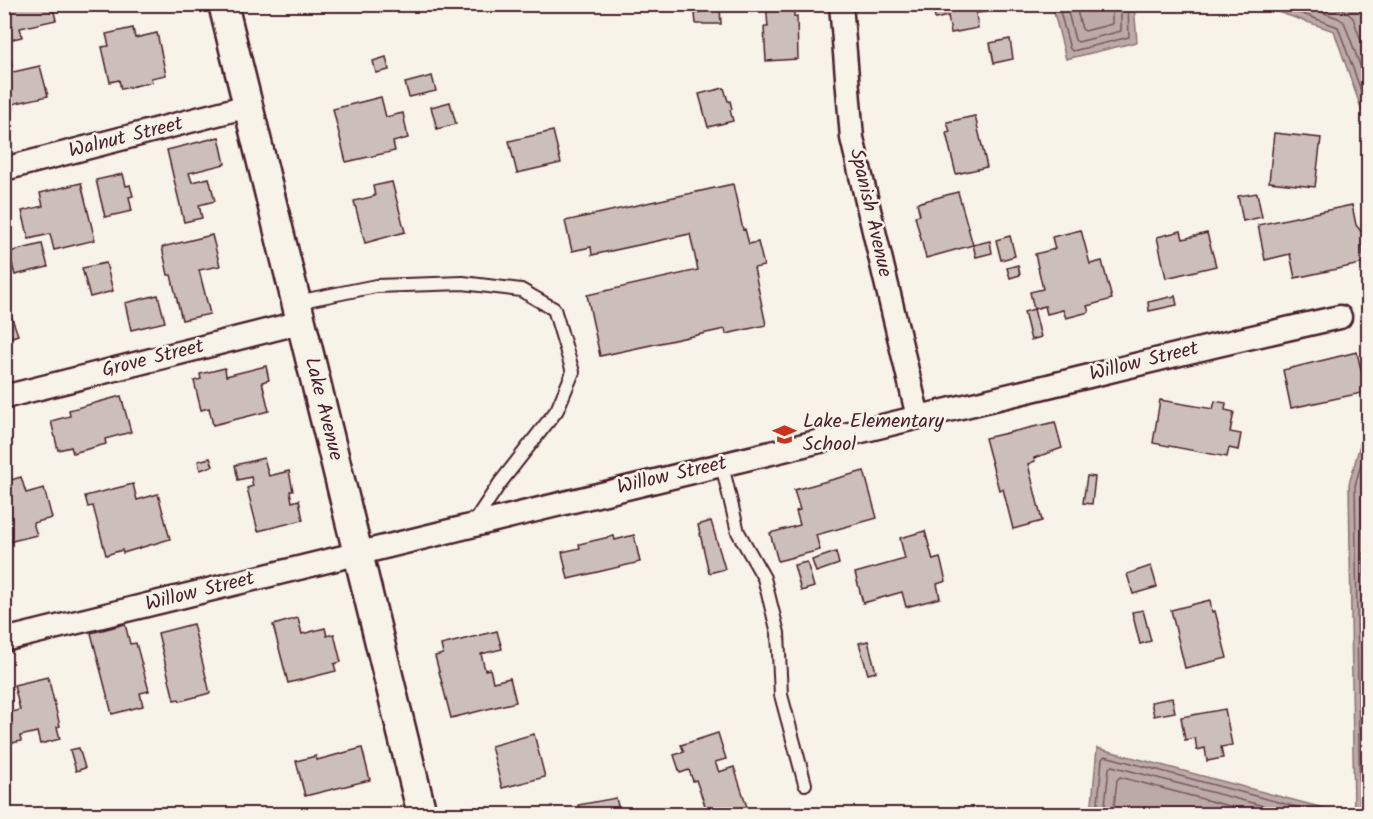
<svg xmlns="http://www.w3.org/2000/svg" width="1373" height="819" font-family="Kalam,sans-serif">
<style>
.water{fill:#bcaaa7;stroke:#8e7275;stroke-width:1.5}
.lines{fill:none;stroke-linecap:round;stroke-linejoin:round}
.shore{stroke:#78575d;stroke-width:1.5}
.building{fill:#ccbfb9;stroke:#4a1f2b;stroke-width:1.5}
.service-casing{stroke:#4a1f2b;stroke-width:16}
.minor-casing{stroke:#4a1f2b;stroke-width:27}
.tertiary-casing{stroke:#4a1f2b;stroke-width:33}
.service{stroke:#f7f3e8;stroke-width:12}
.minor{stroke:#f7f3e8;stroke-width:22}
.tertiary{stroke:#f7f3e8;stroke-width:28}
.labels{text-anchor:middle;dominant-baseline:central;stroke-width:5;stroke-linejoin:round;paint-order:stroke}
.street-label{font-size:20px;fill:#4a1f2b;stroke:#f7f3e8}
.poi-label{font-size:20px;fill:#4a1f2b;stroke:#f7f3e8;text-anchor:start}
</style>
<rect width="100%" height="100%" fill="#f7f3e8"/>
<filter id="ink" filterUnits="userSpaceOnUse"><feTurbulence type="fractalNoise" baseFrequency=".0167" numOctaves="2"/><feDisplacementMap in="SourceGraphic" scale="12" xChannelSelector="R" yChannelSelector="G"/><feConvolveMatrix kernelMatrix="1 2 1 2 8 2 1 2 1" color-interpolation-filters="sRGB"/></filter>
<g filter="url(#ink)">
<!-- water -->
<path class="water" d="M1052 5H1134L1137 42 1066 59Z
M1280 5H1368V128L1334 31 1278 12Z
M1368 416V814H1354L1349 484Z
M1097 748 1346 814H1091Z"/>
<g class="lines">
<!-- shore -->
<path class="shore" d="M1058 4 1070 49 1073 51 1129 37 1128 4
M1066 4 1075 40 1078 42 1121 31V4
M1075 4 1082 29 1085 31 1112 24V4
M1285 4 1287 8 1338 27 1368 110
M1299 4 1338 18 1344 22 1368 87
M1327 4 1344 10 1353 18 1368 61
M1097 814 1102 759 1105 756 1323 814
M1104 814 1109 768 1112 766 1294 814
M1113 814 1117 780 1120 777 1259 814
M1360 814 1355 486 1368 438
M1367 814 1363 487 1368 466"/>
</g>
<!-- building -->
<path class="building" d="M4 4H52L56 20 20 28 22 37 4 41Z
M766 4H794V17L797 16 798 59 766 61 764 27H768Z
M933 4H984L985 12 976 13 978 28 951 33 948 16 935 19Z
M720 8 721 24H696L695 13Z
M133 28 135 38 157 33 166 75 151 78 152 82 121 89 119 80 110 82 102 47 109 46 106 34Z
M1010 39 1013 59 994 63 990 43Z
M4 50H9L12 66 4 68Z
M386 57 389 70 376 73 373 61Z
M40 66 48 96 12 104 14 110 4 112V74Z
M432 76 436 91 409 97 405 83Z
M724 88 728 101H730L732 109 730 110 733 121 708 127 699 94Z
M381 97 386 117 403 113 408 138 393 142 395 151 346 162 333 109Z
M450 102 456 124 437 129 431 107Z
M975 116 987 167 956 174 946 133 950 132 947 122Z
M553 131 561 163 517 173 509 141Z
M1274 133 1321 138 1315 187 1269 182Z
M219 137 225 164 189 173 192 182 209 178 215 201 199 205 202 218 184 222 167 150Z
M123 174 126 186 130 185 133 196 129 197 132 211 105 217 96 180Z
M392 182 405 232 365 243 354 201 375 196 373 186Z
M81 183 95 240 54 250 50 234 29 239 22 211 43 206 40 193Z
M733 184 743 230 745 229 749 244 758 242 764 266 754 268 766 325 726 334 725 329 600 356 587 295 698 270 690 234 592 255 591 247 572 251 565 221Z
M958 192 973 245 926 258 915 216 920 215 917 203Z
M1257 193 1262 217 1243 221 1238 196Z
M1352 205 1356 225 1364 235 1362 249 1365 263 1295 278 1290 254 1265 260 1258 225Z
M1081 230 1090 264 1102 261 1112 299 1087 306 1089 312 1066 318 1063 310 1047 314 1045 306 1034 309 1030 292 1043 289 1035 254 1055 249 1052 237Z
M1181 231 1183 239 1207 233 1216 266 1166 278 1157 237Z
M212 235 220 266 199 270 210 314 182 320 171 275H168L162 247Z
M1010 236 1015 256 1001 260 996 240Z
M990 241 992 253 976 257 973 245Z
M42 244 48 267 15 275 9 252Z
M106 263 113 291 90 297 82 268Z
M1018 265 1020 275 1010 278 1007 268Z
M158 295 165 322 131 330 125 303Z
M1175 296 1177 305 1149 311 1148 302Z
M8 307 18 335 9 338 4 324V308Z
M1034 309 1041 337 1031 340 1024 312Z
M1357 352 1366 392 1291 408 1283 370Z
M266 366 269 380 262 382 269 411 213 425 209 408 201 410 194 381 201 379 200 374 225 368 226 376Z
M121 396 131 432 105 439 106 444 73 453 71 447 58 450 51 421 70 416 69 410Z
M1160 400 1213 409 1215 401 1226 403 1225 410 1234 412 1230 432 1241 434 1238 450 1229 448 1227 457 1153 443Z
M1055 422 1062 448 1034 458 1035 461 1028 464 1042 521 1013 529 1003 489 999 490 985 438Z
M210 458 213 466 200 470 198 461Z
M264 458 269 476 289 471 293 491H290L292 502 299 500 303 520 258 531 247 488 253 486 251 477 238 480 235 465Z
M864 471 877 518 816 535 820 550 778 561 770 533 800 525 796 511 800 510 794 490Z
M1087 476 1095 477 1092 504 1083 503Z
M21 477 26 493 44 488 52 518 33 523 37 535 4 543V482Z
M133 484 137 500 158 494 170 539 123 553 122 550 106 555 93 506 88 507 85 496Z
M711 521 725 569 709 573 698 525Z
M925 531 933 560 940 558 946 581 937 584 940 598 906 607 902 592 863 603 855 573 905 559 900 538Z
M634 535 640 562 568 579 562 552 580 548 579 544 614 536 615 540Z
M836 552 839 564 816 572 812 560Z
M807 562 814 587 801 591 794 565Z
M1151 566 1157 587 1133 594 1127 574Z
M1210 600 1212 612 1215 611 1227 658 1185 668 1171 610Z
M1143 610 1151 641 1140 644 1132 612Z
M298 618 302 634 325 628 327 636 334 634 341 662 334 664 336 671 288 683 273 625Z
M125 624 130 644 136 643 149 691 140 693 143 706 112 714 91 633Z
M193 624 210 693 180 701 179 699 174 700 158 633Z
M497 631 502 649 481 654 485 670 490 669 493 682 510 678 516 702 451 718 435 656 443 654 441 645Z
M868 641 876 672 868 674 859 643Z
M48 677 60 726 57 727 60 739 40 744 37 732 20 736 21 741 8 744 4 731V714L20 710 14 685Z
M1172 698 1175 712 1154 716 1151 702Z
M1225 709 1232 745 1221 747 1223 758 1207 761 1205 748 1197 750 1195 738 1185 740 1181 717Z
M718 733 726 759 715 762 719 772 734 767 747 807 722 814H708L696 780 693 781 689 770 680 773 674 755 684 752 681 745Z
M534 734 545 777 502 788 491 746Z
M79 748 85 768 76 771 70 750Z
M362 748 370 780 305 796 296 761 316 756 317 760Z
M616 798 620 814H580L578 805Z"/>
<g class="lines">
<defs>
<path id="service" d="M297 302 376 286 463 283 521 290 554 309 573 372 557 410 500 483 472 525
M722 465 738 532 764 578 778 633 781 695 805 784"/>
<path id="minor" d="M841 4 852 138 918 417
M4 169 248 106
M4 397 302 322
M4 640C318 564 630 486 944 411 1076 380 1207 346 1340 317"/>
<path id="tertiary" d="M223 4 422 814"/>
</defs>
<!-- service casing -->
<use href="#service" class="service-casing"/>
<!-- minor casing -->
<use href="#minor" class="minor-casing"/>
<!-- tertiary casing -->
<use href="#tertiary" class="tertiary-casing"/>
<!-- service -->
<use href="#service" class="service"/>
<!-- minor -->
<use href="#minor" class="minor"/>
<!-- tertiary -->
<use href="#tertiary" class="tertiary"/>
</g>
</g>
<!-- icons -->
<defs>
<symbol id="school-bare" viewBox="-9 -9 18 18"><path d="M0-5L7-2L0 1L-7-2ZM-4 1L0 2.5L4 1V4Q0 6-4 4Z" fill="#c8321e" stroke="#f7f3e8" stroke-width="2.5" paint-order="stroke"/></symbol>
</defs>
<g fill-rule="evenodd">
<use href="#school-bare" x="768" y="418" width="33" height="33"/>
</g>
<g class="labels">
<!-- street labels -->
<g class="street-label">
<text transform="translate(126 138) rotate(-14)">Walnut Street</text>
<text transform="translate(870 213) rotate(77)">Spanish Avenue</text>
<text transform="translate(153 359) rotate(-14)">Grove Street</text>
<text transform="translate(1144 362) rotate(-14)">Willow Street</text>
<text transform="translate(323 409) rotate(76)">Lake Avenue</text>
<text transform="translate(672 476) rotate(-13)">Willow Street</text>
<text transform="translate(200 592) rotate(-14)">Willow Street</text>
</g>
<!-- poi labels -->
<g class="poi-label">
<text x="803" y="422">Lake Elementary<tspan x="803" dy="23">School</tspan></text>
</g>
</g>
<!-- margin -->
<rect width="1373" height="819" fill="none" stroke="#f7f3e8" stroke-width="24"/>
<rect x="12" y="12" width="1349" height="795" fill="none" stroke="#4a1f2b" stroke-width="2" filter="url(#ink)"/>
</svg>
